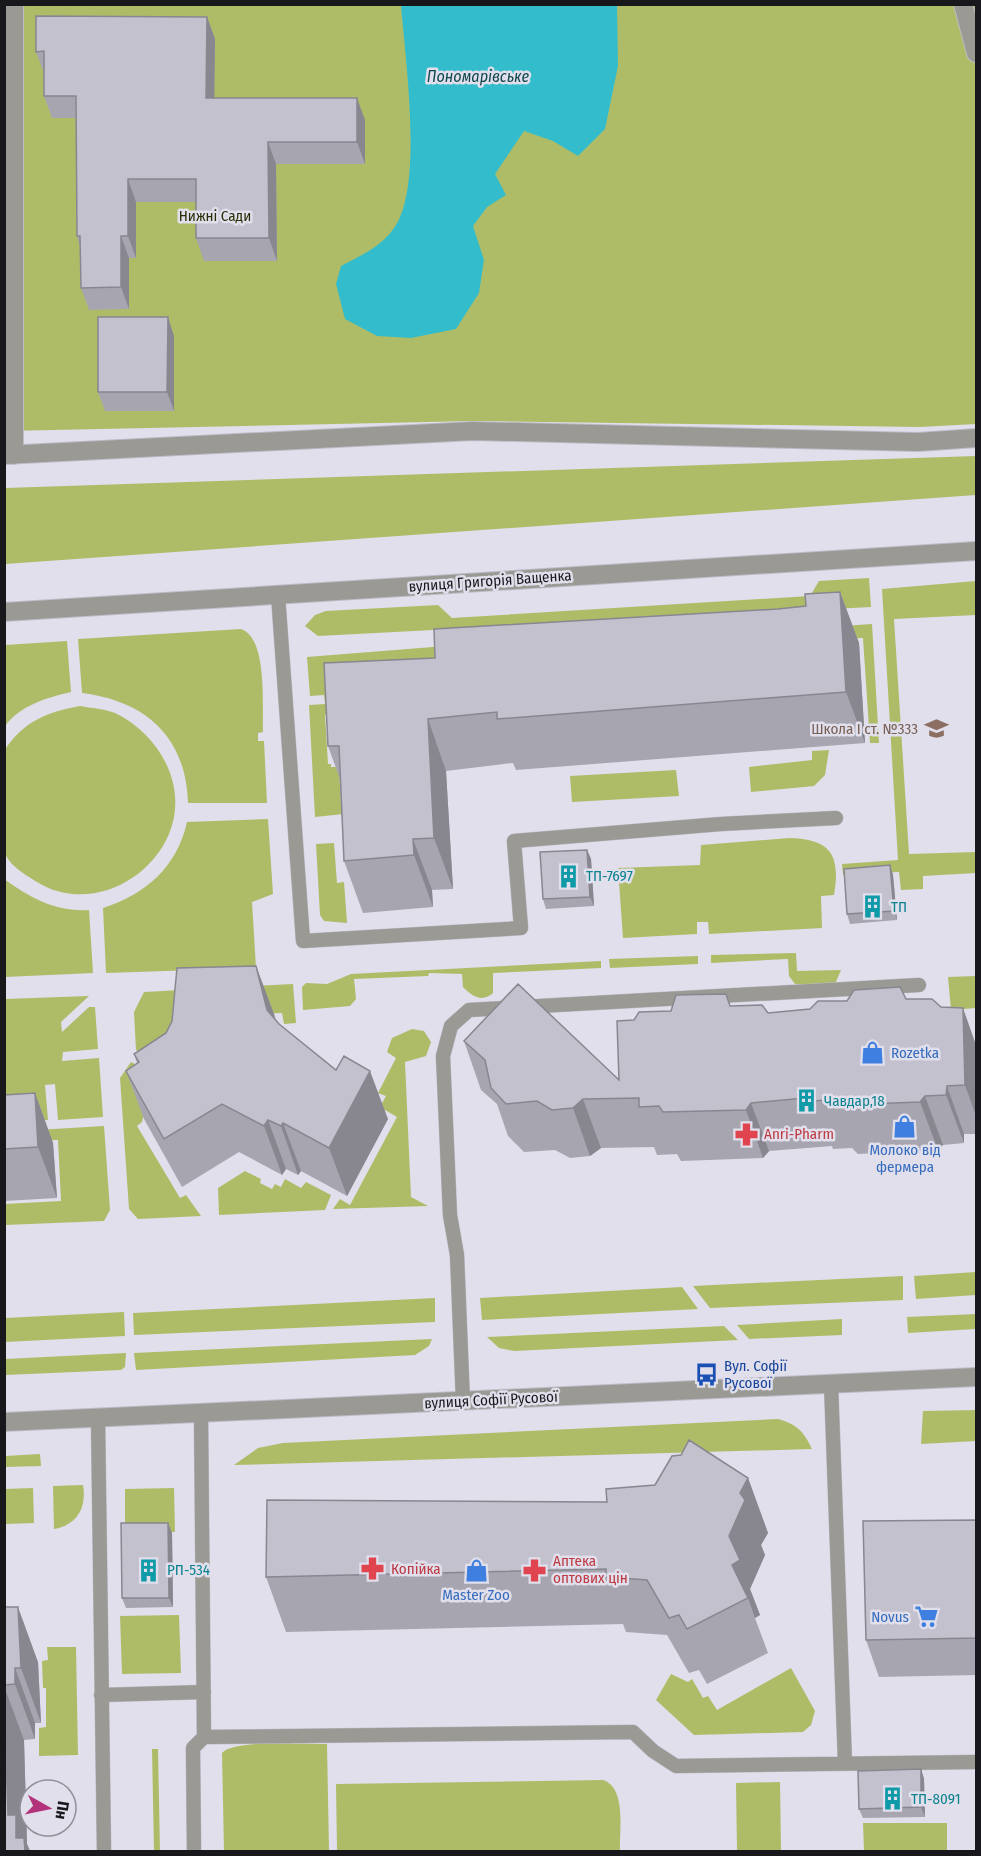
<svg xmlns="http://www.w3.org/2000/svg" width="981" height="1856" font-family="'Fira Sans Condensed',sans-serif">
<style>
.green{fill:#afbc67}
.water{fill:#33bdcc}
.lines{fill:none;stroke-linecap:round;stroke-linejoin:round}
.lane-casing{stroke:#bcbbc6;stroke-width:15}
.street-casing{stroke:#bcbbc6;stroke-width:20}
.lane{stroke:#9b9994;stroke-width:14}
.street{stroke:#9b9994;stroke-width:18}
.wall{fill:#a7a6b0}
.shaded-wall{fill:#888790}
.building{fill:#c2c1cd;stroke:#888790;stroke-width:1.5}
.labels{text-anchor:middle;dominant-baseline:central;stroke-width:5;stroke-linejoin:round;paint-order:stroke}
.park-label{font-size:15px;fill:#292e07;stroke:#e0dfeb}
.street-label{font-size:15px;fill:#18181c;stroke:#e0dfeb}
.education-label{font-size:15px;fill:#785e54;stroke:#e0dfeb;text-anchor:end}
.culture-label{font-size:15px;fill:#0d838f;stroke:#e0dfeb;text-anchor:start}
.shop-label{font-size:15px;fill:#366cbe;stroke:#e0dfeb}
.health-label{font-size:15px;fill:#be3a42;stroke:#e0dfeb;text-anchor:start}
.transit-label{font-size:15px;fill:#164399;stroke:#e0dfeb;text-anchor:start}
.water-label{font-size:16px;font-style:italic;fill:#0f494f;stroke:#e0dfeb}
</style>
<rect width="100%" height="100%" fill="#e0dfeb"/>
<!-- green -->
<path class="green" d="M4 5H976V424L920 427 474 421 5 431Z
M976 456V495L5 564V488Z
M869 578 871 607 318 636 305 626 315 615 326 611 438 605 452 618 810 596 819 581Z
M976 581V615L894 619 909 854 976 852V873L923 876V889L901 890 899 872 843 875 842 864 898 860 882 589Z
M872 624 879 743H870L863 638 829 639 828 627Z
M241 629C268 638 262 707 263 732L258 733V741H264L267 803H188C186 737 146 701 82 693L78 639Z
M67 641 71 692C46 698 21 705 5 726V645Z
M458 645 392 712 325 715 328 764H331V767H339L341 806H352L353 813 315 817 309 705 325 704 324 695 310 696 307 657Z
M80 706C91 708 105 709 115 713 159 734 189 786 169 834 148 884 85 912 37 882 26 875 9 866 4 851 3 845 4 835 4 829 4 803 4 777 4 751 23 722 46 712 80 706Z
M829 750 825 775 814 786 751 792 749 767 812 760V751Z
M676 770 679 796 572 802 570 776Z
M268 819 273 894 252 902 256 968 106 973 103 908C146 894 177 867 187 822Z
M789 838C830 839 841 854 834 895L821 896 822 928 709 934 708 922H697V934L623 938 618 868 700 865 701 845Z
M334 843 337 883 344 882 347 923 324 921 320 915 316 844Z
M4 879C31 898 55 912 89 910L93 973 5 977Z
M796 953 797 971 841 970 835 984H795L789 976 788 959 711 963V955Z
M698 956V964L610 968 609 959Z
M601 961V968L493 973V993C482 1003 472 996 463 987L462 974 429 973 428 976 354 979 356 999 350 1006 303 1010 302 987 306 983 327 984 351 974Z
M976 976V1008L951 1010 948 977Z
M293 984 296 1023 284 1024 282 1013 195 1016 177 1070 136 1050 134 1012 144 992Z
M89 996 61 1022 62 1032 89 1007H95L98 1049 63 1052 62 1061 99 1058 103 1117 58 1120 55 1084 45 1085 48 1120 5 1123V999Z
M412 1029 424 1031 431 1042 426 1056 405 1062 411 1197 428 1206 333 1209 340 1199 350 1205 397 1117 380 1107 386 1096 378 1093 396 1058 387 1052 392 1038Z
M131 1062 173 1084 144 1113 142 1122 137 1126 180 1198 186 1195 201 1216 138 1219 129 1209 120 1078Z
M104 1126 110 1210 104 1221 5 1225 4 1204 61 1201 58 1140 20 1141V1131Z
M245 1171 261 1179 260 1183 272 1189 275 1184 281 1187 285 1179 301 1188 306 1182 331 1195 325 1210 219 1215 218 1188Z
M976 1272V1295L916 1299 914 1276Z
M903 1276V1300L710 1308 693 1286Z
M682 1287 698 1309 482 1320 480 1298Z
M435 1298V1322L134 1335 133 1313Z
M124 1312 125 1336 5 1342V1318Z
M976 1314V1329L908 1333 907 1317Z
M842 1319V1335L749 1339 737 1325Z
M724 1326 738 1340 514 1351 499 1348 487 1337Z
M432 1339 429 1346 415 1355 136 1370 134 1353Z
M126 1353 125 1367 121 1370 5 1375V1359Z
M976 1410V1441L921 1444 923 1411Z
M778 1419C797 1424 804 1432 812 1449L234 1465 258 1448 283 1443Z
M40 1454 41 1466 5 1467V1456Z
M83 1485C87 1508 77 1525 54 1529L53 1486Z
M33 1488 34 1523 5 1524V1489Z
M174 1488 175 1532 125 1533V1489Z
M179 1615 181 1673 122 1674 120 1616Z
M47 1647H76L78 1755 39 1756V1728L46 1727V1688H43L42 1661 48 1660Z
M791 1668 815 1711 811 1725 803 1732 694 1735 656 1700 671 1674 688 1682 692 1679 703 1698 708 1696 717 1710Z
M327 1744 329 1851H224L222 1753C233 1739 307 1744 327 1744Z
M152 1749H158L160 1851H154Z
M603 1780C627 1788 619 1831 620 1851H337L336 1784Z
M780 1782 781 1851H737L736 1783Z
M947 1823V1851H864L863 1823Z"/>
<!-- water -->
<path class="water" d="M401 5H617L618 66 605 129 578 156 553 141 524 131 495 174 506 195 487 207 473 226 484 260 479 293 456 329 411 338 377 336 345 319 336 284 341 266C362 255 383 246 396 225 423 181 405 57 401 5Z"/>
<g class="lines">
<defs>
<path id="lane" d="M278 595 303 941 521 928 514 841 721 824 836 818
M831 1384 845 1763
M463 1402 457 1255 450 1215 443 1056 451 1026 469 1010 919 985
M98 1418 104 1852
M101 1695 204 1692
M204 1737 633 1732 653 1751 676 1766 976 1762
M194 1852 193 1748 204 1737 201 1414"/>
<path id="street" d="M14 4V455
M963 4 976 53
M4 455 473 431 918 442 976 438
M4 612 976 551
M4 1422 976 1377"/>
</defs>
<!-- lane casing -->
<use href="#lane" class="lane-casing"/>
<!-- street casing -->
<use href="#street" class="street-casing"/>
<!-- lane -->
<use href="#lane" class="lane"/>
<!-- street -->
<use href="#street" class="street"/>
</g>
<!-- wall -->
<path class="wall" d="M207 17 215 39 214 98 365 120V164H276L277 261H204L196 238V202H136V258H129V309L89 310 81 288 80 246 77 236 76 118H52L44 96V73L36 52Z
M174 336V411H105L98 392Z
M840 592 859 643 865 743 516 770 513 763 446 771 453 889 432 890 433 907 363 913 344 861 340 779 328 746 435 658 806 606Z
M587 850 591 859 594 906 546 909 543 899Z
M890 865 893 875 897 920 850 924 847 914Z
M256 966 276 1020 279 1024 388 1119 347 1196 301 1171 298 1175 286 1169 282 1175 239 1152 182 1187 144 1119 126 1071 137 1063 134 1054 166 1033Z
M906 999 976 1045V1134H964V1143L943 1145 938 1150 858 1154 852 1148 833 1149 832 1146 769 1151 763 1158 681 1161 677 1154 657 1155 654 1147 601 1148 590 1156 570 1158 555 1150 524 1152 508 1136 497 1104 481 1090 464 1041 619 1080 634 1020 671 1011 730 1006 768 1013 810 1009 847 1001Z
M35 1093 53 1143 57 1198 4 1201V1095Z
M748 1478 768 1533 761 1545 765 1555 750 1589 760 1615 755 1618 768 1653 707 1684 699 1670 689 1673 667 1635 626 1632 623 1624 286 1632 266 1577 607 1502 655 1485Z
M976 1520V1675L879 1677 866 1640Z
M168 1523 172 1533 173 1607 126 1608 122 1598Z
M4 1607 38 1662 41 1723H35V1739L24 1740 27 1844 30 1851H4Z
M921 1769 924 1779 925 1817 863 1818 859 1809Z"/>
<!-- shaded-wall -->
<path class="shaded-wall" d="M207 17 215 39 214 120 206 98Z
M357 98 365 120V164L357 142Z
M268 142 276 164 277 261 269 238Z
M128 179 136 202V258L128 236Z
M121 236 129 258V309L121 287Z
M168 317 174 336V411L167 392Z
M840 592 859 643 865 743 846 692Z
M428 719 446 771 453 889 434 838Z
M413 839 432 890 433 907 414 855Z
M587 850 591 859 594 906 590 897Z
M890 865 893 875 897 920 894 911Z
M256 966 274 1014 285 1059 267 1010Z
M963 1008 976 1045V1116L965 1085Z
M370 1071 388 1119 347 1196 329 1148Z
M947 1086 964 1134V1143L946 1095Z
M35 1093 53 1143 57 1198 38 1147Z
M925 1096 943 1145 938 1150 920 1102Z
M583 1099 601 1148 590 1156 573 1108Z
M751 1103 769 1151 763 1158 746 1110Z
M268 1120 286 1169 282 1175 264 1126Z
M283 1123 301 1171 298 1175 281 1126Z
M748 1478 768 1533 761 1545 765 1555 750 1589 760 1615 755 1618 748 1598 732 1565 729 1536 740 1493Z
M168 1523 172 1533 173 1607 169 1598Z
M18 1607 38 1662 41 1723 21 1668Z
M15 1668 35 1723V1739L15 1684Z
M4 1686 24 1740 27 1844 30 1851H21L8 1815Z
M921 1769 924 1779 925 1817 921 1807Z"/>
<!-- building -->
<path class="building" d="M36 16 207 17 206 98H357V142H268L269 238H196V179H128V236H121V287L81 288 80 236H77L76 96H44V51L36 52Z
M98 317H168L167 392H98Z
M840 592 846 692 497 719V712L428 719 434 838 413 839 414 855 344 861 339 746H328L324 663 435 658 434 629 778 609 806 606 805 594Z
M587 850 590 897 543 899 540 852Z
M890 865 894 911 847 914 844 869Z
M256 966 267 1010 279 1024 336 1070 344 1056 370 1071 329 1148 283 1123 281 1126 268 1120 264 1126 222 1104 164 1139 126 1071 139 1062 134 1054 166 1033 172 1021 177 968Z
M518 984 619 1080 617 1021 634 1020 639 1012 671 1011 676 995 726 994 730 1006 762 1005 768 1013 810 1009 818 1001H847L854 990 900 987 906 999H932L941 1007 963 1008 965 1085 947 1086 946 1095 925 1096 920 1102 840 1105 835 1099 815 1101V1097L751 1103 746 1110 663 1112 659 1106 639 1107V1098L583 1099 573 1108 552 1110 537 1101 506 1104 491 1088 485 1060 464 1041Z
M35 1093 38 1147 4 1149V1095Z
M689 1440 748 1478 740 1493 745 1500 729 1536 740 1560 732 1565 748 1598 687 1629 679 1615 669 1618 647 1580 606 1577V1569L266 1577 267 1500 607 1502 606 1489 655 1485 672 1456 681 1455Z
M976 1520V1638L866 1640 863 1521Z
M121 1523H168L169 1598H122Z
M4 1607H18L21 1668H15V1684L4 1685Z
M4 1703 8 1815H16V1838H24L25 1851H4Z
M921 1769V1807L859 1809 858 1771Z"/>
<!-- icons -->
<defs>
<symbol id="school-bare" viewBox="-9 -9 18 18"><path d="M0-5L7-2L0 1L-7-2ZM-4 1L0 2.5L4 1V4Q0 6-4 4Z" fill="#8d6e63" stroke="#e0dfeb" stroke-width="2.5" paint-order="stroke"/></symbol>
<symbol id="building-bare" viewBox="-9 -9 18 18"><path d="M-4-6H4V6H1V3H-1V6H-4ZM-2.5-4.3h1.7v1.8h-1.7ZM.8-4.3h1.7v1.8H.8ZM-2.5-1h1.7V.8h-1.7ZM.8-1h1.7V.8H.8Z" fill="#0f9aa8" stroke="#e0dfeb" stroke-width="2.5" paint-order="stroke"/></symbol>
<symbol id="shop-bare" viewBox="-9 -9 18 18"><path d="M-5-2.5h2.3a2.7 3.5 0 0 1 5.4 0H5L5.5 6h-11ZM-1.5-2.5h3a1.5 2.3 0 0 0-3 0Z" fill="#3f7fe0" stroke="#e0dfeb" stroke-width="2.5" paint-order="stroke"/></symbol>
<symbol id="pharmacy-bare" viewBox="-9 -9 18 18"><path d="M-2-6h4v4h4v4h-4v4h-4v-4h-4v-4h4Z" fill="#e0444e" stroke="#e0dfeb" stroke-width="2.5" paint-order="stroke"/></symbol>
<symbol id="bus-bare" viewBox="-9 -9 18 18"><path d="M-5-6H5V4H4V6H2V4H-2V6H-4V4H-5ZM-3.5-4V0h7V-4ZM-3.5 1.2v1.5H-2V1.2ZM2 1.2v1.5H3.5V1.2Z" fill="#1a4fb4" stroke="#e0dfeb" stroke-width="2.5" paint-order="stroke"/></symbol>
<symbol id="supermarket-bare" viewBox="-9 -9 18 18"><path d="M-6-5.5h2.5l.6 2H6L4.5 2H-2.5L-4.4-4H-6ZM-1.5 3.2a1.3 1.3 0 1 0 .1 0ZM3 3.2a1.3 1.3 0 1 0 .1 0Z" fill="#3f7fe0" stroke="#e0dfeb" stroke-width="2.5" paint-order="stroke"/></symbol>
</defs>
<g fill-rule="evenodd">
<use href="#school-bare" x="920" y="712" width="33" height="33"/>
<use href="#building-bare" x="552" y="860" width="33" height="33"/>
<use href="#building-bare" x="856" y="890" width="33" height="33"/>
<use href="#shop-bare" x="856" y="1036" width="33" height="33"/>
<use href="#building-bare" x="790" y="1084" width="33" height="33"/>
<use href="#shop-bare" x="888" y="1110" width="33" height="33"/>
<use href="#pharmacy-bare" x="730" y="1118" width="33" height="33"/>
<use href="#bus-bare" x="690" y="1358" width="33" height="33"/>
<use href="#pharmacy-bare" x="356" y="1552" width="33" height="33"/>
<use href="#building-bare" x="132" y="1554" width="33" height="33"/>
<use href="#pharmacy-bare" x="518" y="1554" width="33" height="33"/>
<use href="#shop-bare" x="460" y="1554" width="33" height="33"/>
<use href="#supermarket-bare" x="910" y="1600" width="33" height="33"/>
<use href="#building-bare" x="876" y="1782" width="33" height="33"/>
</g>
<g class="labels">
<!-- park labels -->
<g class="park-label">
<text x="215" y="216">Нижні Сади</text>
</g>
<!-- street labels -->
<g class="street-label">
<text transform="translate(490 581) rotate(-4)">вулиця Григорія Ващенка</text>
<text transform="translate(491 1400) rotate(-3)">вулиця Софії Русової</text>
</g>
<!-- education labels -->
<g class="education-label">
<text x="918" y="729">Школа І ст. №333</text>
</g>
<!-- culture labels -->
<g class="culture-label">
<text x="586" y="876">ТП-7697</text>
<text x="891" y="907">ТП</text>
<text x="824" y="1101">Чавдар,18</text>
<text x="167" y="1570">РП-534</text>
<text x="911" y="1799">ТП-8091</text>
</g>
<!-- shop labels -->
<g class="shop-label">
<text x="891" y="1053" text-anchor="start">Rozetka</text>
<text x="905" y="1150">Молоко від<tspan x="905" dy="17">фермера</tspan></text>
<text x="476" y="1595">Master Zoo</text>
<text x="909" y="1617" text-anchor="end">Novus</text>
</g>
<!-- health labels -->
<g class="health-label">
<text x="764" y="1134">Anri-Pharm</text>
<text x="553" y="1561">Аптека<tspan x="553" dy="17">оптових цін</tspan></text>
<text x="391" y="1569">Копійка</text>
</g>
<!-- transit labels -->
<g class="transit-label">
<text x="724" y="1366">Вул. Софії<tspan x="724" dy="17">Русової</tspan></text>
</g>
<!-- water labels -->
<g class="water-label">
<text x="478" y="76">Пономарівське</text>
</g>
</g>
<!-- border -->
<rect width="981" height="1856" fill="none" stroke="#18181c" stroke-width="12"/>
<!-- north arrow -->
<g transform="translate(48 1808) rotate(99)"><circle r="28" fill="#e0dfeb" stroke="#908f98" stroke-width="1.5"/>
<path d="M0-4.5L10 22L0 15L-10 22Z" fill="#b3327c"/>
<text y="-9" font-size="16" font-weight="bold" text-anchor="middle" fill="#18181c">Пн</text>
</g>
</svg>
